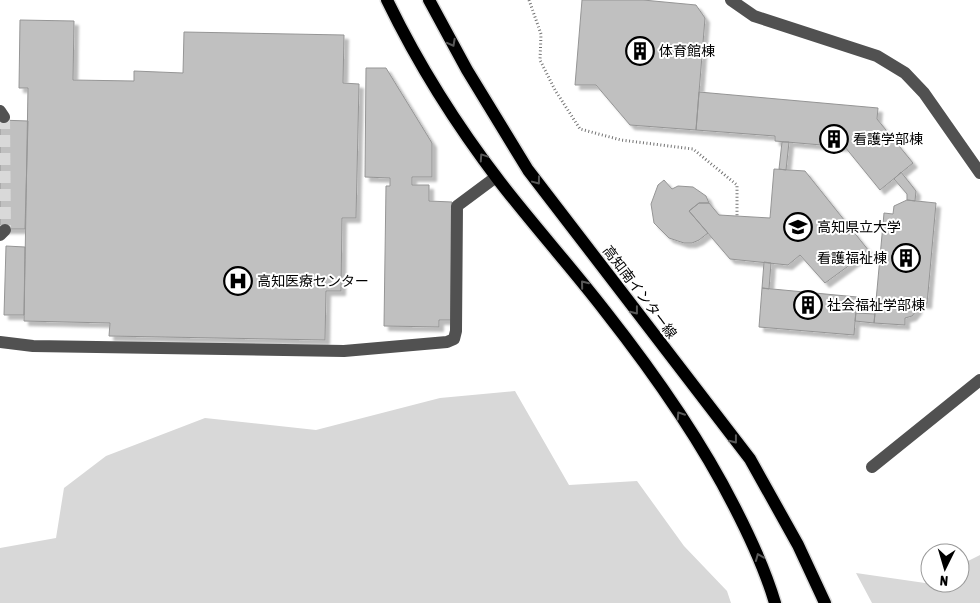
<svg xmlns="http://www.w3.org/2000/svg" width="980" height="603" font-family="'Asap Condensed','Noto Sans JP',sans-serif">
<style>
.green{fill:#d8d8d8}
.building{fill:#c0c0c0;stroke:#959595;filter:url(#shadow)}
.lines{fill:none;stroke-linecap:round;stroke-linejoin:round}
.minor-tunnel{stroke:#d9d9d9;stroke-width:12;stroke-dasharray:12 6;stroke-linecap:butt}
.major-casing{stroke:#dbdbdb;stroke-width:15}
.path{stroke:#737373;stroke-width:3;stroke-dasharray:1 2.5;stroke-linecap:butt}
.minor{stroke:#515151;stroke-width:12}
.major{stroke:#000;stroke-width:12}
.oneway{stroke:#595959}
.labels{text-anchor:middle;dominant-baseline:central;stroke-width:4;stroke-linejoin:round;paint-order:stroke}
.poi-label{font-size:14px;fill:#000;stroke:#fff;text-anchor:start}
.street-label{font-size:14px;fill:#000;stroke:#fff}
</style>
<defs>
<filter id="shadow"><feDropShadow dx="4.5" dy="4.5" stdDeviation="1" flood-color="#0004"/></filter>
</defs>
<rect width="100%" height="100%" fill="#fff"/>
<!-- green -->
<path class="green" d="M515 391 569 485 637 481 684 546 727 591 731 603H0V548L56 538 64 488 106 456 205 418 316 430 440 398Z
M980 555V603H872L856 573 925 583 930 580V583H960V565Z"/>
<!-- building -->
<path class="building" d="M582 0H643L696 5 705 18 696 130 630 125 596 85H575Z
M20 20 74 21 73 80 134 81V71L183 73 184 32 344 35 343 83 359 84 356 218H342L341 291H326L325 340 109 336 110 323 24 321 28 88H19Z
M366 68H386L432 143V177H412V185H429V201L452 202 451 320H439V327L384 326 386 186H390V178L365 177Z
M699 92 878 108 877 119 913 163 880 190 845 147 775 141V136L696 130Z
M0 120 28 121 25 229H0Z
M782 142H789L786 170 779 169Z
M774 169 805 171 869 251 825 283 800 255 788 265 730 259 689 211 699 203H709L719 215 770 218Z
M901 172 916 191 915 201 907 200V194L894 179Z
M664 180 672 189 678 186 693 187 706 196 709 203H699L689 211 708 233 699 240 692 243H684L669 238 654 223 651 204 658 185Z
M907 200 936 203 927 304 917 303V310L912 316 905 318V325L874 323 884 213 893 214 894 206Z
M6 246 25 247 24 315H4Z
M764 262 771 263 769 289 762 288Z
M762 288 857 297 854 335 759 327Z
M856 313 875 314 874 323 855 321Z"/>
<g class="lines">
<!-- minor-tunnel -->
<path class="minor-tunnel" d="M4 117 5 230"/>
<defs>
<path id="major" d="M387 0C418 64 457 126 500 182 534 226 571 267 605 311 653 372 699 437 734 506 750 537 765 569 775 603
M429 0 467 70 528 170 750 459 798 545 825 603"/>
</defs>
<!-- major casing -->
<use href="#major" class="major-casing"/>
<!-- path -->
<path class="path" d="M529 0 541 34 540 60 555 90 580 129 621 140 693 149 737 185V216"/>
<!-- minor -->
<path class="minor" d="M731 0 754 16 877 56 905 73 924 93 980 173
M0 111 4 117
M0 235 5 230
M0 342 33 346 344 351 447 342 454 339 456 331 457 206 496 177
M872 467 980 380"/>
<!-- major -->
<use href="#major" class="major"/>
</g>
<!-- one-way arrows -->
<defs><path id="oneway-chevron" d="M-2-3.5L2.5 0L-2 3.5" fill="none" stroke-width="1.6" stroke-linecap="round" stroke-linejoin="round" transform="scale(1.25)"/></defs>
<g class="oneway">
<use href="#oneway-chevron" transform="translate(452 43) rotate(62)"/>
<use href="#oneway-chevron" transform="translate(483 157) rotate(-124)"/>
<use href="#oneway-chevron" transform="translate(537 181) rotate(53)"/>
<use href="#oneway-chevron" transform="translate(584 284) rotate(-129)"/>
<use href="#oneway-chevron" transform="translate(635 311) rotate(52)"/>
<use href="#oneway-chevron" transform="translate(680 415) rotate(-123)"/>
<use href="#oneway-chevron" transform="translate(734 440) rotate(52)"/>
<use href="#oneway-chevron" transform="translate(759 557) rotate(-112)"/>
</g>
<!-- icons -->
<defs>
<symbol id="building-ring" viewBox="-11 -11 22 22"><circle r="9.5" fill="#fff" stroke="#000" stroke-width="1.5"/><path d="M-4-6H4V6H1V3H-1V6H-4ZM-2.5-4.3h1.7v1.8h-1.7ZM.8-4.3h1.7v1.8H.8ZM-2.5-1h1.7V.8h-1.7ZM.8-1h1.7V.8H.8Z" fill="#000"/></symbol>
<symbol id="university-ring" viewBox="-11 -11 22 22"><circle r="9.5" fill="#fff" stroke="#000" stroke-width="1.5"/><path d="M0-5L7-2L0 1L-7-2ZM-4 1L0 2.5L4 1V4Q0 6-4 4Z" fill="#000"/></symbol>
<symbol id="hospital-ring" viewBox="-11 -11 22 22"><circle r="9.5" fill="#fff" stroke="#000" stroke-width="1.5"/><path d="M-5-5h3v3.5h4V-5h3V5h-3V1.5h-4V5h-3Z" fill="#000"/></symbol>
</defs>
<g fill-rule="evenodd">
<use href="#building-ring" x="624" y="35" width="32" height="32"/>
<use href="#building-ring" x="818" y="123" width="32" height="32"/>
<use href="#university-ring" x="782" y="211" width="32" height="32"/>
<use href="#building-ring" x="890" y="242" width="32" height="32"/>
<use href="#hospital-ring" x="222" y="265" width="32" height="32"/>
<use href="#building-ring" x="792" y="289" width="32" height="32"/>
</g>
<g class="labels">
<!-- poi labels -->
<g class="poi-label">
<text x="659" y="51">体育館棟</text>
<text x="853" y="139">看護学部棟</text>
<text x="817" y="227">高知県立大学</text>
<text x="887" y="258" text-anchor="end">看護福祉棟</text>
<text x="257" y="281">高知医療センター</text>
<text x="827" y="305">社会福祉学部棟</text>
</g>
<!-- street labels -->
<g class="street-label">
<text transform="translate(640 292) rotate(53)">高知南インター線</text>
</g>
</g>
<!-- north arrow -->
<g transform="translate(945 568) rotate(185)"><circle r="24" fill="#ffffff" stroke="#999999"/>
<path d="M0-4L9 19L0 12L-9 19Z" fill="#000000"/>
<text y="-8" font-size="14" font-weight="bold" text-anchor="middle" fill="#000000">N</text>
</g>
</svg>
